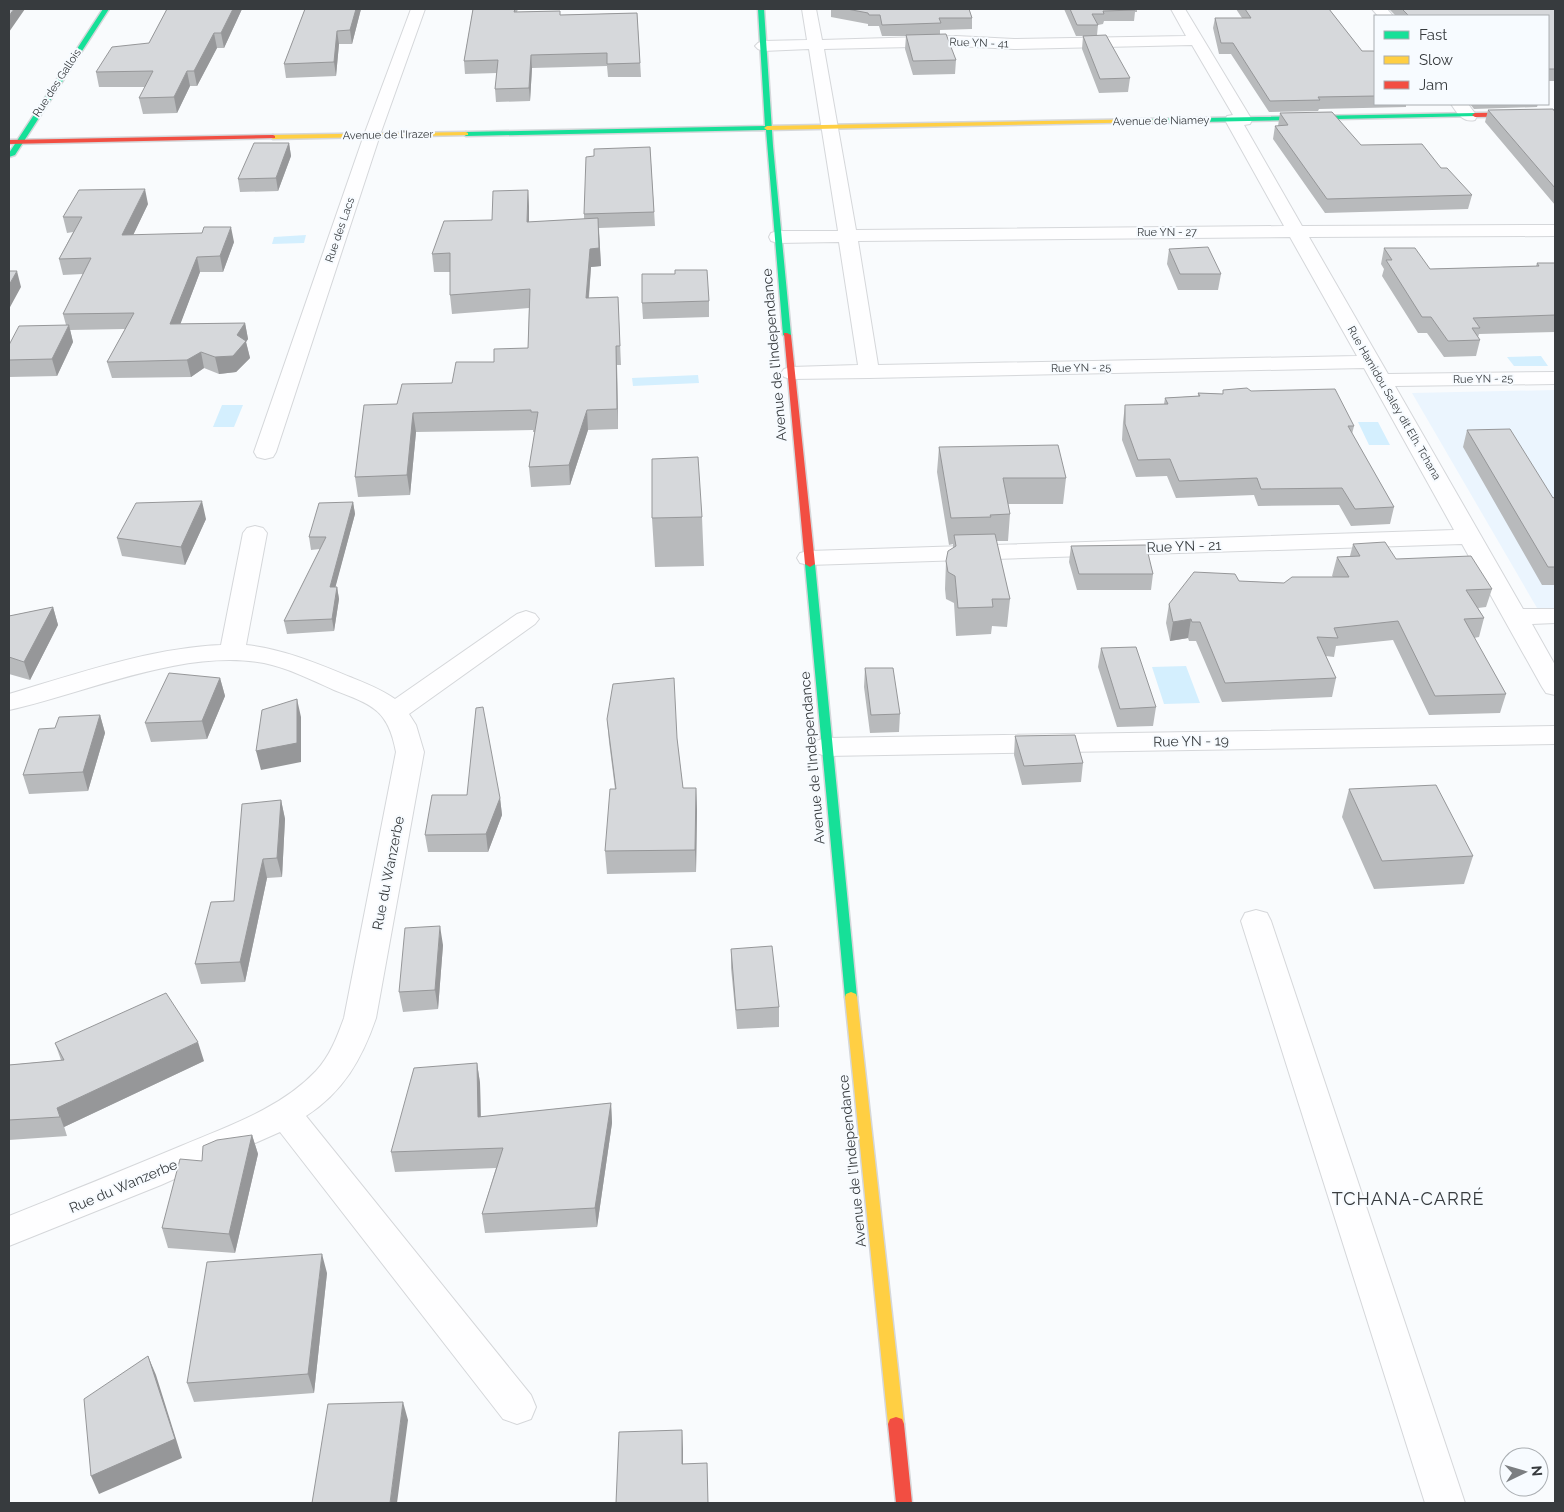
<svg xmlns="http://www.w3.org/2000/svg" width="1564" height="1512" font-family="Raleway,sans-serif">
<style>
.built{fill:#ebf5fe}
.water{fill:#d4effe}
.lines{fill:none;stroke-linecap:round;stroke-linejoin:round}
.street-casing{stroke:#d5d7da;stroke-width:2}
.fast-casing{stroke:#d5d7da;stroke-width:3}
.slow-casing{stroke:#d5d7da;stroke-width:3}
.jam-casing{stroke:#d5d7da;stroke-width:3}
.street{fill:#fefeff;fill-rule:evenodd}
.fast{fill:#16e098;fill-rule:evenodd}
.slow{fill:#ffcf43;fill-rule:evenodd}
.jam{fill:#f24e42;fill-rule:evenodd}
.wall{fill:#b8babc}
.shaded-wall{fill:#969799}
.building{fill:#d6d8db;stroke:#969799}
.labels{text-anchor:middle;dominant-baseline:central;stroke-width:4;stroke-linejoin:round;paint-order:stroke}
.far-street-label{font-size:11px;fill:#373b3e;stroke:#f7fbff}
.street-label{font-size:14px;fill:#373b3e;stroke:#f7fbff}
.near-neighbourhood-label{font-size:18px;letter-spacing:1px;fill:#373b3e;stroke:#f7fbff}
</style>
<rect width="100%" height="100%" fill="#f9fbfd"/>
<!-- built -->
<path class="built" d="M1555 390V608H1537L1412 393Z"/>
<!-- water -->
<path class="water" d="M306 235 304 243 272 244 274 237Z
M1541 356 1548 366H1514L1507 357Z
M698 375 699 383 633 386 632 378Z
M222 405H243L234 427H213Z
M1358 422H1378L1390 445H1369Z
M1186 666 1200 703 1164 704 1152 667Z"/>
<g class="lines">
<defs>
<path id="street" d="M411 9H425L380 135 276 452 273 457 265 459 257 457 254 452 364 135Z
M802 9H816L822 40 956 36 1014 39 1186 36 1171 9H1185L1252 120 1250 124 1244 125 1302 226 1555 225V236L1309 237 1388 374 1555 372V384L1395 386 1523 609H1555V623L1532 624 1555 665V695L1546 693 1542 687 1462 544 809 565 800 563 797 558 800 553 809 551 1454 530 1364 368 869 378 791 379 784 377 781 373 784 369 791 367 858 365 839 242 778 243 771 241 769 237 771 233 778 231H838L809 49 763 51 758 49 755 46 758 43 763 41 807 40ZM1192 45 1233 115 1227 116 1225 120 1284 226 856 230 824 49 956 46 1014 49ZM1290 237 1357 356 878 365 858 241Z
M1372 9H1387L1393 16H1378Z
M1451 104H1468L1477 116 1475 120C1463 123 1457 113 1451 104Z
M255 526 263 528 267 533 246 645C283 649 316 663 350 677 365 683 381 689 395 699L517 614 526 611 535 614 539 619 535 624 409 714 416 725 424 752 376 1018C362 1059 343 1092 306 1116L531 1395 536 1407 531 1419 517 1424 503 1419 280 1132 161 1185 9 1246V1216C66 1193 124 1170 181 1146 228 1126 280 1109 316 1071 330 1056 337 1037 344 1018L396 752C388 709 372 705 334 690 312 680 288 668 264 663 184 648 86 693 9 710V694C76 674 150 648 221 645L243 533 247 528Z
M1555 726V744L826 756 816 753 812 747 816 741 826 738Z
M1256 910 1267 913 1271 921 1465 1503H1425L1241 921 1245 913Z"/>
<path id="fast" d="M103 9H109L15 155 9 157V153Z
M758 9H764L773 146 791 335 787 337 783 335 766 130 466 136 463 134 466 132 765 126Z
M1475 113 1477 114V116L1151 123 1148 121 1151 119Z
M810 561 815 564 857 997 856 1000H846L845 997 805 564Z"/>
<path id="slow" d="M1151 119 1153 120V122L767 130 764 128 767 126Z
M466 132 468 133V135L273 139 270 137 273 135Z
M851 992 856 994 857 997 904 1424 902 1429 896 1431 890 1429 888 1424 845 997 846 994Z"/>
<path id="jam" d="M1555 112V116L1475 117 1472 115 1475 113Z
M273 135 275 136V138L9 144V140Z
M784 333H787L791 335 815 564 810 567 805 564Z
M896 1417 902 1419 904 1424 912 1503H896L888 1424 890 1419Z"/>
</defs>
<!-- street casing -->
<use href="#street" class="street-casing"/>
<!-- fast casing -->
<use href="#fast" class="fast-casing"/>
<!-- slow casing -->
<use href="#slow" class="slow-casing"/>
<!-- jam casing -->
<use href="#jam" class="jam-casing"/>
<!-- street -->
<use href="#street" class="street"/>
<!-- fast -->
<use href="#fast" class="fast"/>
<!-- slow -->
<use href="#slow" class="slow"/>
<!-- jam -->
<use href="#jam" class="jam"/>
</g>
<!-- wall -->
<path class="wall" d="M167 9H242L224 48H217L197 86H190L177 113 143 114 139 98 145 87H99L96 72 149 43Z
M305 9H361L352 44H339L336 76 286 78 284 64Z
M473 9H518L517 12 560 11V15L637 13 641 77H608L607 66 532 68 530 101 496 102 495 89 497 73 465 74 464 61Z
M831 9H969L972 18V29L940 30V35L956 60 955 74 913 75 905 49 906 36H882L879 26H868V24L831 17Z
M1064 9H1137V12H1135L1134 21H1104L1103 24 1098 25 1097 35 1130 78 1128 92 1099 93 1082 49 1083 36H1076Z
M1236 9H1329L1362 51 1375 53V104H1406V107L1319 109 1318 111 1269 112 1231 54H1219L1213 28 1215 18H1242Z
M1389 9H1555V81H1548V16H1396Z
M1470 104H1538L1537 107 1474 109Z
M1488 110 1555 112V205L1485 122Z
M1280 113 1361 145 1441 168 1472 195 1468 209 1325 213 1273 139 1275 126H1278Z
M289 143 291 156 278 191 240 192 238 179Z
M650 147 655 226 599 228 601 266 591 267 589 298 618 297 621 365H617L618 429 588 430 570 485 531 487 529 467 535 432H533V430L416 432 410 495 358 497 355 477 397 404 452 383 494 362 528 348 529 308 452 314 450 295V272H434L432 254 492 220 528 190 529 207V222L584 219V214L594 156Z
M148 204 133 235 234 242 223 272H200L180 324 245 323 248 339 246 342 250 358 236 372 219 374 204 368 191 377 112 378 107 362 125 329 70 330 73 342 57 376 9 377V345L66 325 63 314 83 274 63 275 59 259 73 232 67 233 63 217Z
M1384 248 1430 269 1536 266 1537 263H1555V332L1479 334 1478 337 1480 340 1476 356 1444 357 1427 333H1418L1382 276 1384 269 1381 264Z
M1169 249 1221 274 1218 290H1178L1167 264Z
M675 274 709 301V317L643 319 642 303Z
M1223 390 1251 391 1354 426 1352 434 1394 507 1390 524 1351 526 1339 505 1258 506 1254 495 1176 498 1167 476 1136 477 1122 440 1123 422 1125 405 1164 404 1165 398 1198 396V393L1223 394Z
M1467 430 1553 498 1555 497V585H1542L1463 447Z
M939 447 1066 478 1063 504H1008L1010 514 1008 541H996L1010 599 1007 627 992 626 991 634 956 636 954 603 946 599 945 589 946 561 953 548V544L949 545 937 472Z
M353 502 355 514 335 587H337L339 599 334 631 287 634 284 621 320 549 311 550 309 537Z
M702 517 704 566 655 567 652 518Z
M206 519 185 565 122 556 117 538Z
M1353 544 1396 559 1492 589 1486 607 1478 608 1484 618 1479 637 1474 638 1506 694 1500 713 1429 715 1393 640 1336 646 1334 657 1326 656 1336 678 1332 697 1222 702 1196 641H1189L1188 638 1170 641 1166 623 1169 604 1239 581 1284 583 1333 577 1332 576 1337 557 1350 556Z
M1071 546 1153 574 1151 590H1077L1069 562Z
M53 607 58 625 30 680 9 674V616Z
M1101 648 1156 707 1153 726 1117 727 1098 667Z
M865 668 900 714 899 732 870 733 864 687Z
M220 678 225 696 207 739 151 742 145 723Z
M100 715 105 733 88 791 29 794 23 775 55 728Z
M607 719 677 740 683 788H696L697 810 696 872 607 874 605 851 615 789 609 742Z
M1015 736 1083 763 1081 782 1022 785 1014 755Z
M1349 789 1473 856 1464 884 1374 889 1342 817Z
M500 798 502 815 488 852H428L425 835Z
M281 800 285 819 282 877 267 878 245 982 201 984 195 964 234 901Z
M443 945 438 1009 403 1012 399 992Z
M731 949 779 1007V1027L737 1029 731 968Z
M55 1043 204 1061 64 1127 67 1136 9 1140V1065L61 1060Z
M477 1063 480 1083 481 1117 611 1103 612 1123 597 1227 485 1233 482 1214 496 1168 395 1172 391 1152Z
M252 1135 258 1154 235 1253 168 1248 162 1228 202 1161Z
M327 1273 314 1393 194 1402 187 1383Z"/>
<!-- shaded-wall -->
<path class="shaded-wall" d="M14 9H25L9 32V16Z
M233 9H242L224 48 221 33Z
M356 9H361L352 44 350 30Z
M337 31 339 44 336 76 334 62Z
M214 33 217 48 197 86 194 71Z
M531 55 532 68 530 101 529 88Z
M187 71 190 86 177 113 174 97Z
M289 143 291 156 278 191 276 178Z
M145 189 148 204 126 250 122 235Z
M528 190 529 207V240L527 222Z
M598 218 601 266 591 267 587 317 586 298 590 249Z
M231 227 234 242 223 272 220 256Z
M197 257 200 272 174 341 170 324Z
M17 271 21 287 9 309V285Z
M245 323 248 339 246 342 250 358 236 372 219 374 215 357 237 335Z
M69 325 73 342 57 376 52 359Z
M616 346 617 365 618 429 617 409Z
M201 352 204 368 191 377 187 360Z
M587 410 588 430 570 485 569 465Z
M413 413 416 432 410 495 407 475Z
M202 501 206 519 185 565 181 547Z
M353 502 355 514 332 600 330 587Z
M337 587 339 599 334 631 332 619Z
M53 607 58 625 30 680 24 662Z
M1191 619 1188 638 1170 641 1173 622Z
M220 678 225 696 207 739 202 721Z
M297 699 301 717V762L261 770 256 751Z
M100 715 105 733 88 791 83 772Z
M696 788 697 810 696 872 695 850Z
M500 798 502 815 488 852 486 834Z
M281 800 285 819 282 877 277 858Z
M263 859 267 878 245 982 240 962Z
M440 926 443 945 438 1009 435 990Z
M198 1042 204 1061 64 1127 67 1136 57 1108Z
M477 1063 480 1083 481 1136 478 1117Z
M611 1103 612 1123 597 1227 595 1208Z
M252 1135 258 1154 235 1253 229 1234Z
M322 1254 327 1273 314 1393 308 1374Z
M148 1356 156 1375 182 1458 99 1494 91 1476Z
M403 1402 408 1420 397 1503H390Z
M682 1430 683 1449V1482L682 1464Z"/>
<!-- building -->
<path class="building" d="M9 9H14L9 16Z
M167 9H233L221 33H214L194 71H187L174 97 139 98 153 71 96 72 112 47 149 43Z
M305 9H356L350 30 337 31 334 62 284 64Z
M473 9H515L514 12 560 11V15L637 13 640 63 607 64V53L531 55 529 88 495 89 498 60 464 61Z
M847 9H969L972 18H939L941 23 882 25 880 15H869L868 13Z
M1070 9H1134L1135 10 1103 11 1104 14H1092L1098 25H1077Z
M1245 9H1329L1362 51H1374L1375 53V96L1318 97 1320 100 1270 101 1233 43H1221L1215 18H1251Z
M1402 9H1555V69H1548V16H1409Z
M946 34 956 60 913 61 906 35Z
M1106 35 1130 78 1100 79 1083 36Z
M1553 109 1555 112V188L1488 110Z
M1332 112 1361 145 1422 144 1441 168H1447L1472 195 1327 199 1275 126 1288 125 1280 113Z
M254 143H289L276 178 238 179Z
M650 147 654 212 584 214 586 157 594 156V149Z
M145 189 122 235 202 233 204 227H231L220 256 197 257 170 324 245 323 237 335 246 341 233 356 215 357 201 352 187 360 107 362 134 313 63 314 91 258 59 259 82 217H63L79 190Z
M528 190 527 222 598 218 599 248 590 249 586 298 618 297 620 346H616L617 409 587 410 569 465 529 467 538 412H531V410L413 413 407 475 355 477 364 405 397 404 402 384 452 383 456 362H494V349L528 348 530 289 450 295V253L432 254 444 221 492 220 493 191Z
M1208 247 1221 274H1180L1169 249Z
M1384 248H1415L1430 269 1539 266 1537 263H1555V315L1473 318 1480 328H1472L1480 340 1448 341 1431 317H1422L1386 260H1392Z
M675 270H707L709 301 642 303V274H675Z
M9 271H17L9 285Z
M69 325 52 359 9 360V345L19 326Z
M1247 388 1251 391 1335 389 1354 426H1348L1394 507 1355 509 1342 488 1261 489 1257 478 1179 481 1170 459 1138 460 1125 424V405L1168 404 1165 398 1200 396 1198 393 1223 394V390Z
M1510 429 1553 498 1555 497V567H1548L1467 430Z
M1058 445 1066 478H1003L1010 514 990 515 991 517 951 518 939 447Z
M698 457 702 517 652 518V459Z
M202 501 181 547 117 538 136 503Z
M353 502 330 587H337L332 619 284 621 326 537H309L319 503Z
M995 534 1010 599H992L993 607 958 608 955 576 948 572 946 561 948 551 956 546 954 535Z
M1385 542 1396 559 1471 556 1492 589 1466 590 1484 618 1464 619 1506 694 1435 696 1398 621 1334 628 1338 638 1317 637 1336 678 1225 683 1200 622H1192L1191 619 1173 622 1169 604 1194 572 1235 574 1239 581 1284 583 1292 577H1349L1337 557 1360 556 1353 544Z
M1146 545 1153 574H1079L1071 546Z
M53 607 24 662 9 657V616Z
M1136 647 1156 707 1120 709 1101 648Z
M865 668H893L900 714 871 715Z
M169 673 220 678 202 721 145 723Z
M674 678 677 738 683 788H696L695 850 605 851 610 789H616L607 719 613 684Z
M297 699V743L256 751 262 710Z
M483 707 500 798 486 834 425 835 432 795H467L476 708Z
M100 715 83 772 23 775 39 729 55 728 59 717Z
M1075 735 1083 763 1024 766 1015 736Z
M1436 785 1473 856 1382 861 1349 789Z
M281 800 277 858 263 859 240 962 195 964 211 902 234 901 242 804Z
M440 926 435 990 399 992 405 928Z
M772 946 779 1007 736 1010 731 949Z
M166 993 198 1042 57 1108 60 1117 9 1120V1065L64 1060 55 1043Z
M477 1063 478 1117 611 1103 595 1208 482 1214 503 1148 391 1152 414 1068Z
M252 1135 229 1234 162 1228 180 1159 202 1161 203 1146 217 1140Z
M322 1254 308 1374 187 1383 207 1262Z
M148 1356 175 1439 91 1476 84 1399Z
M403 1402 390 1503H312L328 1404Z
M682 1430V1464L707 1463 708 1503H616L619 1432Z"/>
<g class="labels">
<!-- far-street labels -->
<g class="far-street-label">
<text transform="translate(979 43) rotate(2)">Rue YN - 41</text>
<text transform="translate(57 83) rotate(-57)">Rue des Gallois</text>
<text transform="translate(1161 121) rotate(-1)">Avenue de Niamey</text>
<text transform="translate(388 135) rotate(-1)">Avenue de l'Irazer</text>
<text transform="translate(340 230) rotate(-71)">Rue des Lacs</text>
<text x="1167" y="232">Rue YN - 27</text>
<text transform="translate(1081 368) rotate(-1)">Rue YN - 25</text>
<text transform="translate(1483 379) rotate(-1)">Rue YN - 25</text>
<text transform="translate(1394 403) rotate(60)">Rue Hamidou Saley dit Elh. Tchana</text>
</g>
<!-- street labels -->
<g class="street-label">
<text transform="translate(774 355) rotate(-95)">Avenue de l'Independance</text>
<text transform="translate(1184 546) rotate(-2)">Rue YN - 21</text>
<text transform="translate(1191 741) rotate(-1)">Rue YN - 19</text>
<text transform="translate(812 758) rotate(-95)">Avenue de l'Independance</text>
<text transform="translate(388 873) rotate(-79)">Rue du Wanzerbe</text>
<text transform="translate(852 1161) rotate(-96)">Avenue de l'Independance</text>
<text transform="translate(123 1186) rotate(-23)">Rue du Wanzerbe</text>
</g>
<!-- near-neighbourhood labels -->
<g class="near-neighbourhood-label">
<text x="1408" y="1198">TCHANA-CARRÉ</text>
</g>
</g>
<!-- border -->
<rect width="1564" height="1512" fill="none" stroke="#373b3e" stroke-width="20"/>
<!-- legend -->
<rect x="1374" y="15" width="175" height="90" fill="#f7fbff" stroke="#aaaeb2"/>
<rect x="1384" y="31" width="25" height="8" fill="#16e098" stroke="#aaaeb2"/>
<text x="1419" y="40" font-size="15" fill="#373b3e">Fast</text>
<rect x="1384" y="56" width="25" height="8" fill="#ffcf43" stroke="#aaaeb2"/>
<text x="1419" y="65" font-size="15" fill="#373b3e">Slow</text>
<rect x="1384" y="81" width="25" height="8" fill="#f24e42" stroke="#aaaeb2"/>
<text x="1419" y="90" font-size="15" fill="#373b3e">Jam</text>
<!-- north arrow -->
<g transform="translate(1524 1472) rotate(85)"><circle r="24" fill="#f7fbff" stroke="#aaaeb2"/>
<path d="M0-4L9 19L0 12L-9 19Z" fill="#7b7e81"/>
<text y="-8" font-size="14" font-weight="bold" text-anchor="middle" fill="#373b3e">N</text>
</g>
</svg>
